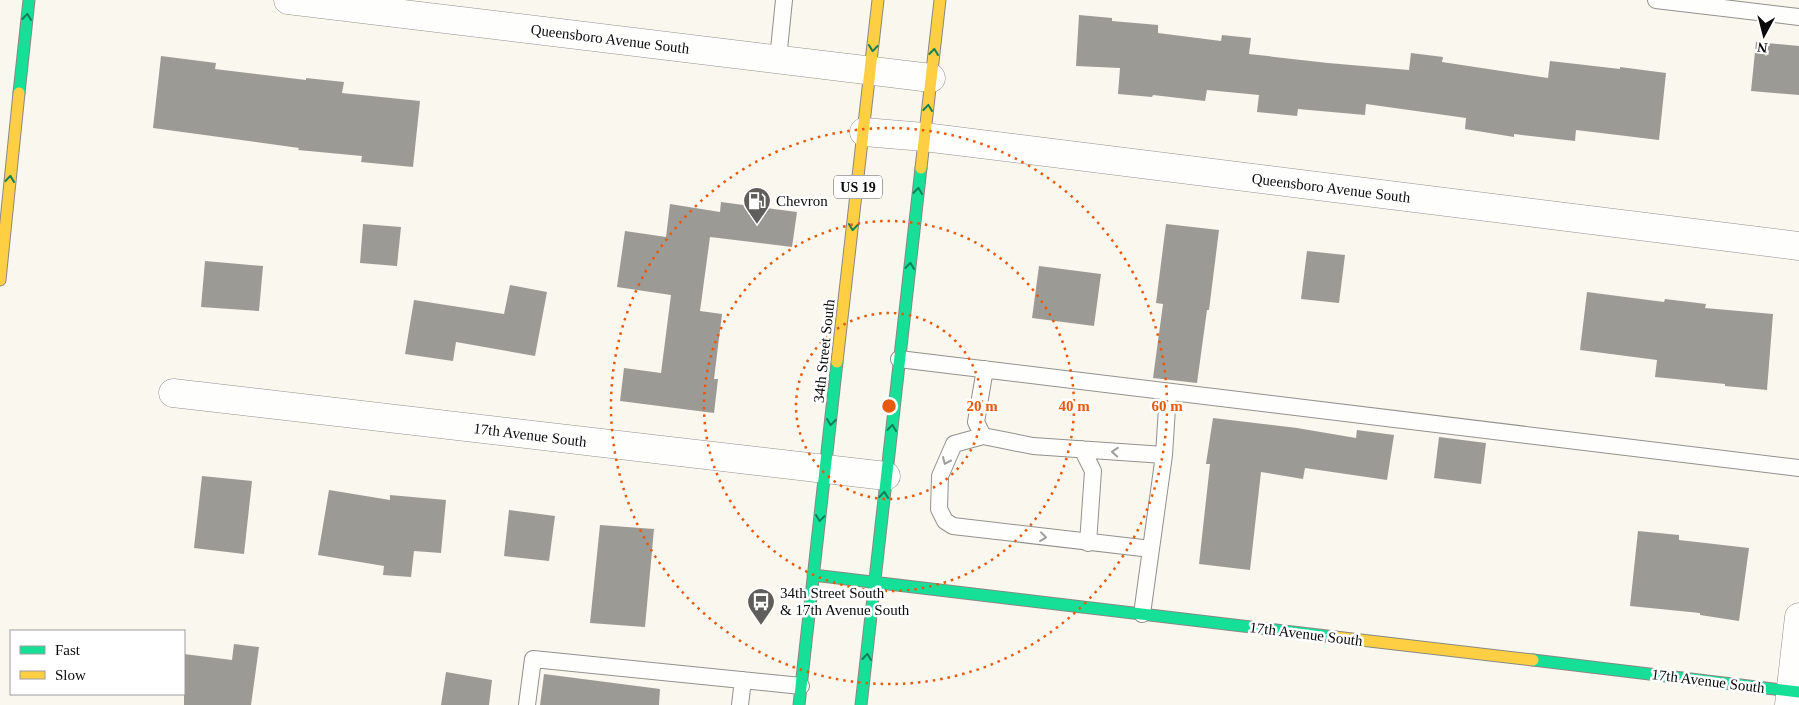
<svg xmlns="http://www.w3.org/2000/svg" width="1799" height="705" font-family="Georgia,serif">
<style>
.building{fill:#9c9a95}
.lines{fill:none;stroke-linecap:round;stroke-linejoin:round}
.lane-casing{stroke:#93918d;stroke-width:18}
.street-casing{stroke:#93918d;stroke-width:29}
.fast-casing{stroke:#898884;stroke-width:13}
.slow-casing{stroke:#898884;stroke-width:13}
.lane{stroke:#fefefc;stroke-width:16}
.street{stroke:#fefefc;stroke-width:28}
.fast{stroke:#16e098;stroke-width:11}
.slow{stroke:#ffcf43;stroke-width:11}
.oneway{stroke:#118059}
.oneway2{stroke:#9d9d9c}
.ring{fill:none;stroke:#e8590c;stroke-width:2.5;stroke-dasharray:2.5 5}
.labels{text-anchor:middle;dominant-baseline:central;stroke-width:5;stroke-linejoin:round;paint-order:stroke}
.shield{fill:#fff;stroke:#545454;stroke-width:1}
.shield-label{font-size:14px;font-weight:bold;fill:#0b0b0b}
.street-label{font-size:15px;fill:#0b0b0b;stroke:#fff}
.poi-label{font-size:15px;fill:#0b0b0b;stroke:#fff;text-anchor:start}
.centre{fill:#e8590c;stroke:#fff;stroke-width:2.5}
.ring-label{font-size:15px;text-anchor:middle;font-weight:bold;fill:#e8590c;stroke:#fff;stroke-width:5;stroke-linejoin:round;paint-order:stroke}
</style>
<rect width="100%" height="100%" fill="#faf7ee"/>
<!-- building -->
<path class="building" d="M1079 15 1112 18V21L1158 25V33L1221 41 1222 35 1251 38 1249 54 1328 63 1409 70 1411 53 1443 57 1442 62 1548 78 1550 61 1620 69V67L1666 73 1659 140 1576 130 1575 141 1514 134V137L1465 129 1466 118 1366 104 1365 115 1298 109 1297 116 1257 112 1259 95 1207 90 1205 101 1153 95 1152 97 1118 94 1120 68 1076 66Z
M1756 42 1799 46V95L1751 91Z
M161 56 216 63 215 69 306 80V78L344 82 342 93 420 101 413 167 361 162 362 156 298 150 299 148 153 128Z
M721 202 797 212 792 247 710 237 700 311 722 314 714 379H718L714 413 620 401 624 368 661 373 671 295 617 287 625 231 666 237 670 204 720 212Z
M363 224 401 227 397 266 360 263Z
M1166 224 1219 230 1209 310H1207L1197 383 1153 378 1163 304 1156 303Z
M1307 251 1345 255 1339 303 1301 299Z
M205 261 263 266 259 311 201 307Z
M1039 266 1101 274 1094 326 1032 318Z
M510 285 547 292 535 356 456 342 453 361 405 354 414 300 504 314Z
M1587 292 1664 302 1665 299 1706 304 1705 308 1773 314 1767 390 1725 386V384L1655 377 1657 360 1580 350Z
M1213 418 1297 428 1356 438 1357 430 1394 435 1387 480 1305 468 1303 479 1261 472 1250 570 1199 564 1210 464H1206Z
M1439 437 1486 443 1481 484 1434 478Z
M202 476 252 481 244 554 194 548Z
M329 490 390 500V495L446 500 441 553 414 551 411 577 383 575 384 566 318 555Z
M509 510 555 516 549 561 504 556Z
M600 525 654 529 645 627 590 623Z
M1638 531 1679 535V540L1749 548 1739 621 1700 615V613L1630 606Z
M234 644 259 647 251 705H184V654L232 660Z
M446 672 492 680 489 705H441Z
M544 674 660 689 659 705H540Z"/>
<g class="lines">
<defs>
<path id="lane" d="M1656 0 1799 17
M778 59 784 0
M899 359 1799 468
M985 369 976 422 983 436 1033 446 1164 455
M983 436 954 444 940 476 939 509 945 521 953 526 1151 549
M1082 449 1093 471 1088 543
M1142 614 1164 455 1168 392
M527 705 533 659 801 686
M740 705 743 680"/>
<path id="street" d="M288 0 931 78
M864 132 924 137 1799 246
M173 393 886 476
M1789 705 1799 617"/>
<path id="fast" d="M19 93 29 0
M813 575 1335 637
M1533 660 1799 692
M799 705 837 362
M861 705 921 168"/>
<path id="slow" d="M921 168 940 0
M0 280 19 93
M837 362 878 0
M1335 637 1533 660"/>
</defs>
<!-- lane casing -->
<use href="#lane" class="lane-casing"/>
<!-- street casing -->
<use href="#street" class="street-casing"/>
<!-- fast casing -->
<use href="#fast" class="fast-casing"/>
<!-- slow casing -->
<use href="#slow" class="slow-casing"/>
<!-- lane -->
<use href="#lane" class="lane"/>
<!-- street -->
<use href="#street" class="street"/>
<!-- fast -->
<use href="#fast" class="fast"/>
<!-- slow -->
<use href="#slow" class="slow"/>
</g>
<!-- one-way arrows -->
<defs><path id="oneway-chevron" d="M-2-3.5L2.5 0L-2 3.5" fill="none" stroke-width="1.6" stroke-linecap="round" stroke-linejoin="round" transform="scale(1.25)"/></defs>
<g class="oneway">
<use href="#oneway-chevron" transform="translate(27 17) rotate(-84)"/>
<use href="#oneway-chevron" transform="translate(873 48) rotate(96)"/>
<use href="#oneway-chevron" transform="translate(934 52) rotate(-83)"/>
<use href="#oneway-chevron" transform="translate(928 108) rotate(-83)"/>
<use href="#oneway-chevron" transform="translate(10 179) rotate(-84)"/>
<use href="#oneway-chevron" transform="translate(918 191) rotate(-84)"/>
<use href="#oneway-chevron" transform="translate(853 227) rotate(96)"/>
<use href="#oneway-chevron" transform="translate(910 266) rotate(-84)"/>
<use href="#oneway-chevron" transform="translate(831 422) rotate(96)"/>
<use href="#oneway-chevron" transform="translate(892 428) rotate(-84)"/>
<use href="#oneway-chevron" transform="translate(884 495) rotate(-84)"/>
<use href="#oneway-chevron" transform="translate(820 518) rotate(97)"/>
<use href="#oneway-chevron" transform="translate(867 657) rotate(-84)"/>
</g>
<g class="oneway2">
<use href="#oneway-chevron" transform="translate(1115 452) rotate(-176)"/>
<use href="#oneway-chevron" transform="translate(946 461) rotate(114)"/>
<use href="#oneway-chevron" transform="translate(1043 537) rotate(7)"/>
</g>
<!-- distance rings -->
<g class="ring">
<circle cx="889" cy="406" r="93"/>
<circle cx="889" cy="406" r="185"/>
<circle cx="889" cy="406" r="278"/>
</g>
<!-- icons -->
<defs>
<symbol id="fuel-pin" viewBox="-11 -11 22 30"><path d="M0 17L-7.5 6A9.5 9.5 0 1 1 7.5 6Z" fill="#5f5e5a" stroke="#fff"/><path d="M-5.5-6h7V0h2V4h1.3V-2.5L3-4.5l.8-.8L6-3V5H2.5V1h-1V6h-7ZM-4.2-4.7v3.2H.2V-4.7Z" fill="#fff"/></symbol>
<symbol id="bus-pin" viewBox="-11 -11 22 30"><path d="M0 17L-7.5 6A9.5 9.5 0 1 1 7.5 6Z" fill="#5f5e5a" stroke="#fff"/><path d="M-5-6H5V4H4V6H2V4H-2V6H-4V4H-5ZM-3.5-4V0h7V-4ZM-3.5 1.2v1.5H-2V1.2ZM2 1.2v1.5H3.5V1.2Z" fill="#fff"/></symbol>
</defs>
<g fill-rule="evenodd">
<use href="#fuel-pin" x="741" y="185" width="32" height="43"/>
<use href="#bus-pin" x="745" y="586" width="32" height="43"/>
</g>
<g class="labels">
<!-- shield labels -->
<rect class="shield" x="834" y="175.5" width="48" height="23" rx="4"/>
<g class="shield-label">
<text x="858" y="187">US 19</text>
</g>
<!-- street labels -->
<g class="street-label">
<text transform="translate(610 39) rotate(7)">Queensboro Avenue South</text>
<text transform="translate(1331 188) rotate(7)">Queensboro Avenue South</text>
<text transform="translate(824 351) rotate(-84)">34th Street South</text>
<text transform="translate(530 435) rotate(7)">17th Avenue South</text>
<text transform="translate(1306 634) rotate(7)">17th Avenue South</text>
<text transform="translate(1708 681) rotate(7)">17th Avenue South</text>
</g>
<!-- poi labels -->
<g class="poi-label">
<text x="776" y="201">Chevron</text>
<text x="780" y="593">34th Street South<tspan x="780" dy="17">&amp; 17th Avenue South</tspan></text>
</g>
</g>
<circle cx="889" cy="406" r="8" class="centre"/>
<g class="ring-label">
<text x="982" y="411">20 m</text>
<text x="1074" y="411">40 m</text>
<text x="1167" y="411">60 m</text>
</g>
<!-- legend -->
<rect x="10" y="630" width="175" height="65" fill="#ffffff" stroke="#9d9d9d"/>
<rect x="20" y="646" width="25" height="8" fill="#16e098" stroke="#9d9d9d"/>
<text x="55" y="655" font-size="15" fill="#0b0b0b">Fast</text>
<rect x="20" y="671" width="25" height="8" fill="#ffcf43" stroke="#9d9d9d"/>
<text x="55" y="680" font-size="15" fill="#0b0b0b">Slow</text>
<!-- north arrow -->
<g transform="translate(1764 35) rotate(187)" stroke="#ffffff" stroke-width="4" paint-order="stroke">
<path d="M0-4L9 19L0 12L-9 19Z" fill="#0b0b0b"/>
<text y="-8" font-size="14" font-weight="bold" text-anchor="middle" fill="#0b0b0b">N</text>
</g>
</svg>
